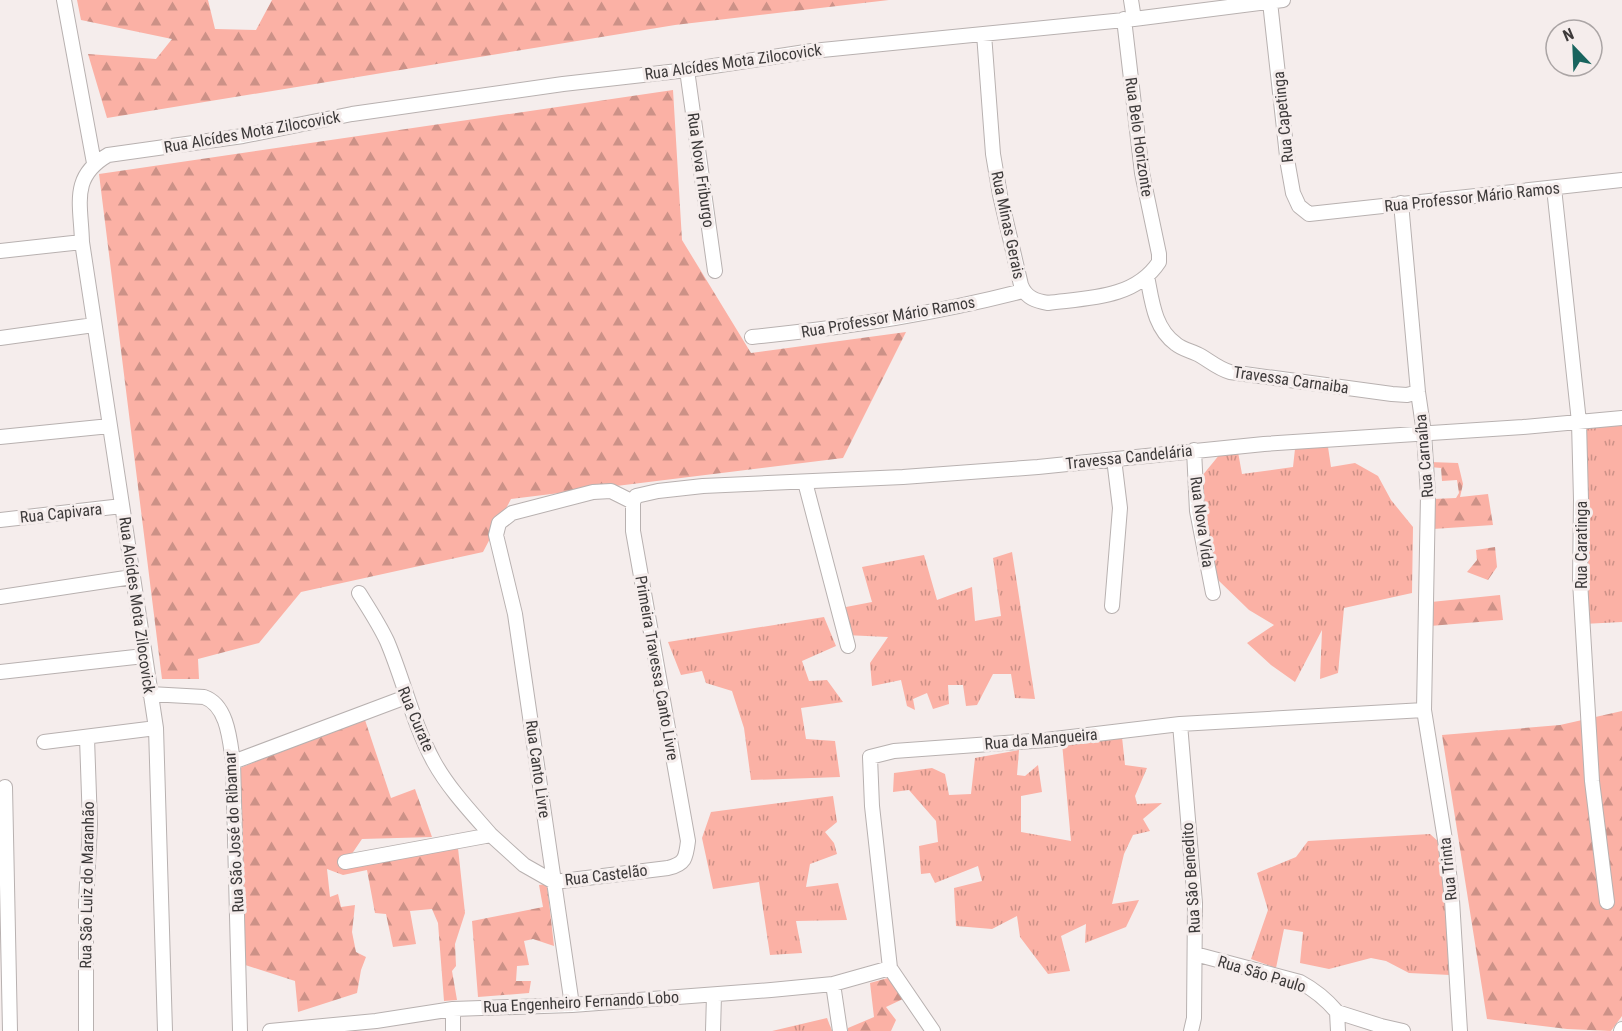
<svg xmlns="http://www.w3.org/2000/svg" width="1622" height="1031" font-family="'Roboto Condensed',sans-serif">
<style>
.grass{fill:url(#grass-tufts)}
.forest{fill:url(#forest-firs)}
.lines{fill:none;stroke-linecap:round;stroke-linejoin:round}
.minor-casing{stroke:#b8b1b0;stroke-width:16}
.minor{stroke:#fff;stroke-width:14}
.labels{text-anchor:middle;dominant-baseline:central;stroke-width:6;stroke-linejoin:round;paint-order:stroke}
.street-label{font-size:16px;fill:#3d3a3a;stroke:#f5edec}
</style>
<defs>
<pattern id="grass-tufts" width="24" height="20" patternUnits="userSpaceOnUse" patternTransform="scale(1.5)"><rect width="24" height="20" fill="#fbb1a5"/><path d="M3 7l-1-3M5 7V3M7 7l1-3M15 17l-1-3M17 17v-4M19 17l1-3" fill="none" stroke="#cc9187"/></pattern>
<pattern id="forest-firs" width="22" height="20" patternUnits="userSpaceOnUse" patternTransform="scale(1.5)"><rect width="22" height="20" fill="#fbb1a5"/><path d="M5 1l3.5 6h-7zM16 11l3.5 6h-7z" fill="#cc9187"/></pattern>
</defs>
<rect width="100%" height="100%" fill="#f5edec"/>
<!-- grass -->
<path class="grass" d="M1622 425V622L1583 624 1586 428Z
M1328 447 1331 467 1355 463 1378 476 1391 500 1413 527 1412 593 1344 608 1338 673 1320 679 1322 630 1295 682 1271 665 1247 643 1274 625 1249 610 1216 578 1207 527 1202 476 1220 454 1238 452 1242 474 1293 467 1295 449Z
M1012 552 1035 699 1015 698 1011 674H993L977 705 966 706 963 685H948L949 704 933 709 927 693 913 699 915 710 907 706 901 680 872 686 870 663 888 637 845 635 846 607 872 602 862 567 924 555 937 600 972 587 975 621 1001 616 993 558Z
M824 617 836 646 802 661 809 681 827 680 843 702 801 708 806 739 835 741 840 777 751 780 744 728 732 691 706 683 702 671 681 675 668 642Z
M1122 737 1125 765 1147 768 1135 796 1137 804 1162 803 1143 819 1150 831 1133 835 1124 854 1112 904 1139 900 1126 927 1085 943 1086 924 1061 936 1070 971 1048 974 1020 937 1017 916 992 929 956 926 954 888 982 881 978 866 935 883 930 873 921 874 919 846 938 842 936 821 909 790 893 792 894 773 932 768 945 774 949 795 971 794 975 758 1019 750 1017 775 1025 776 1038 765 1042 792 1021 796V832L1071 841 1062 743Z
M833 796 837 822 825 832 834 843 837 854 810 864 806 887 838 883 847 920 796 921 802 953 770 955 759 882 713 889 702 838 711 812Z
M1430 834 1440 843 1446 894 1450 975 1409 973 1386 961 1371 958 1329 969 1300 963 1303 932 1284 929 1276 968 1251 959 1268 910 1257 873 1296 857 1308 841Z
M827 1018 832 1031H772Z"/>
<!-- forest -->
<path class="forest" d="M77 0H208L215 29 256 30 272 0H889L675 25 107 118 88 54 156 59 172 39 81 20Z
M673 90 682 240 751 353 906 332 843 458 511 499 483 552 301 592 259 643 198 659 199 679H162L99 174Z
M1430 462 1458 463 1463 484 1460 497 1488 494 1493 525 1433 529V499L1456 498 1459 493 1457 480 1442 481 1441 468 1430 467Z
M1495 547 1497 567 1488 580 1467 572 1477 560 1476 550Z
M1500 595 1503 620 1430 626 1431 602Z
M1622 711V1016L1611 1031 1567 1029 1487 1019 1442 735 1560 725Z
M364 717 391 798 415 789 432 837 362 839 347 861 458 848 465 913 455 944 456 966 452 971 457 1000 444 1001 438 923 432 909 410 911 416 944 393 947 386 914 375 913 367 870 343 875 327 869 330 897 338 894 341 907 355 905 352 932 356 952 366 957 361 970 357 993 298 1012 295 981 239 963 240 768Z
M547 884 554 946 533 939 524 941 529 965 517 966 516 981H531L529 993 478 997 472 921 543 907 539 885Z
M888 978 905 998 886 1007 896 1020 891 1031H848V1028L874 1017 870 983Z"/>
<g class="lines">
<defs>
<path id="minor" d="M64 0 94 163
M1131 0 1134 19
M1270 2 1288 165 1293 193 1299 206 1309 214 1622 180
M984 34 993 154 1000 195 1021 285C1026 298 1036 301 1048 303 1086 298 1135 299 1159 262V254L1142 173 1124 19
M687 70 715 271
M1554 188 1579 422 1581 500 1580 581 1592 781 1607 902
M1401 203 1418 392 1424 433 1428 495 1424 710 1446 846 1452 900 1460 1031
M0 251 82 242
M1147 276C1152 301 1154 328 1176 344 1183 350 1193 351 1201 356 1211 362 1219 369 1230 372L1392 394 1407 395 1418 392
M752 337C843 328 934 314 1023 291
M0 338 94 325
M0 437 110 426
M1194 450 1197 511 1213 593
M805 482 848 646
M0 520 122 506
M359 593C369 609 379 624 387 641 404 681 413 724 434 762 449 789 471 812 491 835
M0 597 132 577
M1112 606 1120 508 1114 459
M0 672 144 656
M150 694 204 697C228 705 230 742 233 762L240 1031
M1180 724 1195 903 1194 1018 1191 1031
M44 742 156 728
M233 762 406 697
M5 787 10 1031
M345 862 491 835 524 865 554 882 668 868C685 864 686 858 688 841L633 531V502L636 496 658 491 703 486 903 477 1038 467 1264 444 1523 427 1622 418
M1195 954 1300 982C1315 990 1326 999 1337 1012L1338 1031
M833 984 840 1031
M572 1005 515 614 496 535 499 523 512 513 593 492 611 491 633 502
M453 1009V1031
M1337 1012 1381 1026 1403 1031
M86 1031V904L90 824 87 738
M165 1031 156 728 82 242C81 204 70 177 108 155L243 136 352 114 563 84 687 70 812 51 1134 19 1283 0
M270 1031 376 1021 453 1009 572 1005 771 990 833 984 890 968
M713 1031 714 995
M933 1031 890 968 872 806 870 757 894 751 1046 740 1180 724 1424 710
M1621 1031 1622 1029"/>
</defs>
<!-- minor casing -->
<use href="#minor" class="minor-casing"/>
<!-- minor -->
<use href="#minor" class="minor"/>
</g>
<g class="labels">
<!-- street labels -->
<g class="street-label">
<text transform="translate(733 62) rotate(-8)">Rua Alcídes Mota Zilocovick</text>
<text transform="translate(1283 117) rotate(-96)">Rua Capetinga</text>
<text transform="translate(252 132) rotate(-10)">Rua Alcídes Mota Zilocovick</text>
<text transform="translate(1139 137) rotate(82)">Rua Belo Horizonte</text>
<text transform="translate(701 170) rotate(82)">Rua Nova Friburgo</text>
<text transform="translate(1472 197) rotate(-6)">Rua Professor Mário Ramos</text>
<text transform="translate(1008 225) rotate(78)">Rua Minas Gerais</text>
<text transform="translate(888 317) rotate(-10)">Rua Professor Mário Ramos</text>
<text transform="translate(1291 380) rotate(8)">Travessa Carnaiba</text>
<text transform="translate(1424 456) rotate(-95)">Rua Carnaíba</text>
<text transform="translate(1129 457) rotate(-6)">Travessa Candelária</text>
<text transform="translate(61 513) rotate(-6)">Rua Capivara</text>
<text transform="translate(1202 522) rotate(82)">Rua Nova Vida</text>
<text transform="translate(1581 545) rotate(-90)">Rua Caratinga</text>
<text transform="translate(137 605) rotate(82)">Rua Alcídes Mota Zilocovick</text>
<text transform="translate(657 668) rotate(80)">Primeira Travessa Canto Livre</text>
<text transform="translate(416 719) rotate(67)">Rua Curate</text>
<text transform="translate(1041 739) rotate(-5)">Rua da Mangueira</text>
<text transform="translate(538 769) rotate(82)">Rua Canto Livre</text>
<text transform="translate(234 832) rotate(-93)">Rua São José do Ribamar</text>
<text transform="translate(1448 869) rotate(-96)">Rua Trinta</text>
<text transform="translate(606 875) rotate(-7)">Rua Castelão</text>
<text transform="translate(1191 878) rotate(-94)">Rua São Benedito</text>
<text transform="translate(87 885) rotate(-89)">Rua São Luiz do Maranhão</text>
<text transform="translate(1262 974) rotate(17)">Rua São Paulo</text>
<text transform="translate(581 1002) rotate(-3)">Rua Engenheiro Fernando Lobo</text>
</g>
</g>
<!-- north arrow -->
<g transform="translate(1574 48) rotate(337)"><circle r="28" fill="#f5edec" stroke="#aba5a5" stroke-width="1.5"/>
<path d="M0-4.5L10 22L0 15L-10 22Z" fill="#19645e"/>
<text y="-9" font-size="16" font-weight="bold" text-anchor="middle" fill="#3d3a3a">N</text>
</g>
</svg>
